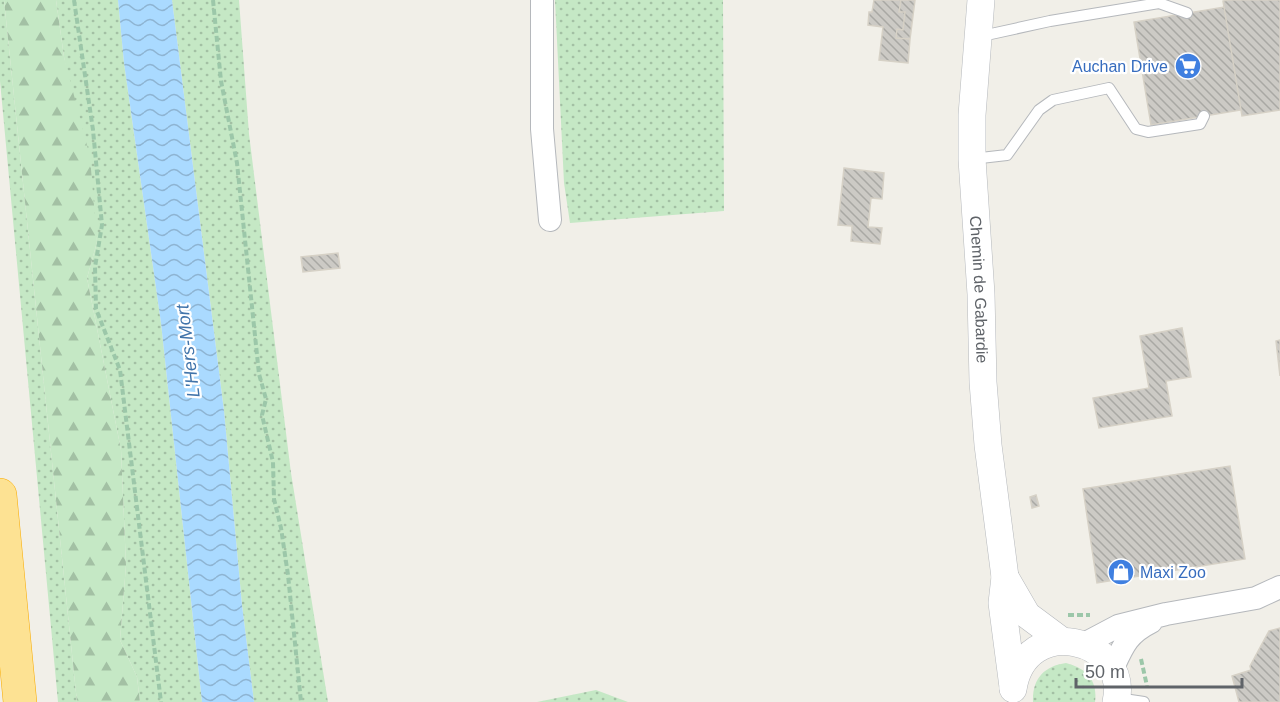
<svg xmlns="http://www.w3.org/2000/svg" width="1280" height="702" font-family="Helvetica,sans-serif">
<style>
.grass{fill:url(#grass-dots)}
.forest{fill:url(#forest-firs)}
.water{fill:url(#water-waves)}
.building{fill:url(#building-back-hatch);stroke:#d6d1c6;stroke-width:1.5}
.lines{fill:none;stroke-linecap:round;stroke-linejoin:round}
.service-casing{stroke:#b5b8bc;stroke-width:12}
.minor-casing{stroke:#b5b8bc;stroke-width:24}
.tertiary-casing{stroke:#b5b8bc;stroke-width:28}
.motorway-casing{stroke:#f9ab00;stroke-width:34}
.path{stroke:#9cc7a9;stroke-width:4;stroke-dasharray:6 3;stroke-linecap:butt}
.service{stroke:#fff;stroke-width:10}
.minor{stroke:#fff;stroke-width:22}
.tertiary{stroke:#fff;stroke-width:27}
.motorway{stroke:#fde293;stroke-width:33}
.labels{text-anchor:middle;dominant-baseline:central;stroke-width:4.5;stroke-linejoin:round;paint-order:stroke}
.shop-label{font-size:16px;fill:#366cbe;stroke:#fff;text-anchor:end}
.street-label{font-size:16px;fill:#5f6368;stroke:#fff}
.water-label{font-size:18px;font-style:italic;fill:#4174aa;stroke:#fff}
</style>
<defs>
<pattern id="grass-dots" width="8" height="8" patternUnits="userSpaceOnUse" patternTransform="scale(1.5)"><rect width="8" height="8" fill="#c5e8c5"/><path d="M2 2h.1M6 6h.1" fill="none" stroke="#a3c0a4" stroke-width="1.8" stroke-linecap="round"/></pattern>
<pattern id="forest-firs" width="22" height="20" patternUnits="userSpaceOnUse" patternTransform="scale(1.5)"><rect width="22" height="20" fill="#c5e8c5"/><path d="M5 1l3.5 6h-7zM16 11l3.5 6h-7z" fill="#a3c0a4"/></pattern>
<pattern id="water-waves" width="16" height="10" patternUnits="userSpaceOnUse" patternTransform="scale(1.5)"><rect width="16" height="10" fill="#aadaff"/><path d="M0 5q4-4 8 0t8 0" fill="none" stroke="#8eb4d2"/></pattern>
<pattern id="building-back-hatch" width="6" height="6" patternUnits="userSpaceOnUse" patternTransform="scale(1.5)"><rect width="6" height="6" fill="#cccac5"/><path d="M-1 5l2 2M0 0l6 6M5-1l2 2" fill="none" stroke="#a9a8a4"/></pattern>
</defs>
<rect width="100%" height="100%" fill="#f1efe8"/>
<!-- grass -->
<path class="grass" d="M0 0H4L77 702H58L0 81Z
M56 0H118L124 63 161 323 202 702H140L137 677 120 640 126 565 121 450 87 278 97 242 64 57Z
M172 0H239L249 134 291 473 328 702H254L242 605 224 411Z
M555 0H723L724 211 570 223 564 183Z
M1066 663C1086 668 1098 680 1095 702H1033C1032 679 1044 666 1066 663Z
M596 690 628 702H537Z"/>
<!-- forest -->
<path class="forest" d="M4 0H56L64 57 90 157 97 242 87 278 121 450 126 565 120 640 137 677 140 702H77Z"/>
<!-- water -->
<path class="water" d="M118 0H172L224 411 242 605 254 702H202L161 323 124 63Z"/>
<!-- building -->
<path class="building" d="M874 0H901L899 12H905L903 30 897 29 896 38 910 39 908 63 879 60 883 27 868 25 869 12H872Z
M901 0H915L910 39 896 38 897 29 903 30 905 12H899Z
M1229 0H1280V110L1242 116 1223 1Z
M1224 7 1241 110 1151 125 1134 22Z
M844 168 884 173 882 199 871 198 868 227 882 228 880 244 851 241 852 226 838 225Z
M338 253 340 268 303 272 301 257Z
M1182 328 1191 377 1166 381 1172 416 1099 428 1093 398 1149 388 1140 336Z
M1280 340V376L1276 341Z
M1230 466 1245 559 1097 583 1083 489Z
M1036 495 1039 506 1032 508 1030 497Z
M1280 628V702H1239L1232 676 1251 670 1250 666 1269 631Z"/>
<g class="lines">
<defs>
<path id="service" d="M979 33 991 34 1050 21 1159 3 1187 13
M972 159 1007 155 1039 110 1053 100 1109 88 1136 129 1148 132 1200 124 1204 116
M1117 698 1144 702"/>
<path id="minor" d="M542 0V129L550 220
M1084 644 1118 626 1166 614 1256 598 1280 587
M1112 670C1123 646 1127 634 1151 622"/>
<g id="tertiary">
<path id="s1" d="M981 0 972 115V159L981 294 983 382 988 445 1005 577 1002 603 1013 687"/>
<path d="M1005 577 1027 615 1062 641"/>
<path d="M1013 689C1025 612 1131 638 1116 702"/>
</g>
<path id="motorway" d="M0 495 20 702"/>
</defs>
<!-- service casing -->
<use href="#service" class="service-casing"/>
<!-- minor casing -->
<use href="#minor" class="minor-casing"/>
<!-- tertiary casing -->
<use href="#tertiary" class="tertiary-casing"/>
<!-- motorway casing -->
<use href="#motorway" class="motorway-casing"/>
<!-- path -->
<path class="path" d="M74 0 93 130 102 225 95 267 96 309 120 370 161 702
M213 0 221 81 237 163 259 374 266 399 262 415 273 462 274 499 281 528 288 575 301 702
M1068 615H1090
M1141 659 1147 686"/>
<!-- service -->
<use href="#service" class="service"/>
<!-- minor -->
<use href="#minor" class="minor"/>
<!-- tertiary -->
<use href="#tertiary" class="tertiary"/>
<!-- motorway -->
<use href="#motorway" class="motorway"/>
</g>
<!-- icons -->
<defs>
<symbol id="supermarket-disc" viewBox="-11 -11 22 22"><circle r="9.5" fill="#3f7fe0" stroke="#fff"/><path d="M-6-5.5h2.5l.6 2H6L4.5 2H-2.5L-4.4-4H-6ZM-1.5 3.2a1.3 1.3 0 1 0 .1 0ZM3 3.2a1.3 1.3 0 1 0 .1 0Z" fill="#fff"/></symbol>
<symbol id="shop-disc" viewBox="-11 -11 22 22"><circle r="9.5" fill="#3f7fe0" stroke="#fff"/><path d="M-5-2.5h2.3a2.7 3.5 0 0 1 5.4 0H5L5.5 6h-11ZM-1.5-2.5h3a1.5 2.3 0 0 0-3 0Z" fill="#fff"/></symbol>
</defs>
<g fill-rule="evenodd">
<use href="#supermarket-disc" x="1173" y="51" width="30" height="30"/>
<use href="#shop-disc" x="1106" y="557" width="30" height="30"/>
</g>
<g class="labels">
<!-- shop labels -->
<g class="shop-label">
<text x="1168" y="66">Auchan Drive</text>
<text x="1140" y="572" text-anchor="start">Maxi Zoo</text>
</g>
<!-- street labels -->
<g class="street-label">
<text stroke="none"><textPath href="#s1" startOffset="290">Chemin de Gabardie</textPath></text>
</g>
<!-- water labels -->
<g class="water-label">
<text transform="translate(188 351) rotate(-97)">L'Hers-Mort</text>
</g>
</g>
<!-- scale -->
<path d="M1076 678v9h166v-9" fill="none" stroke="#5f6368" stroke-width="3"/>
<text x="1085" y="678" font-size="18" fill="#5f6368" stroke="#ffffff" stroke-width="4.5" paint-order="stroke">50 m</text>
</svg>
